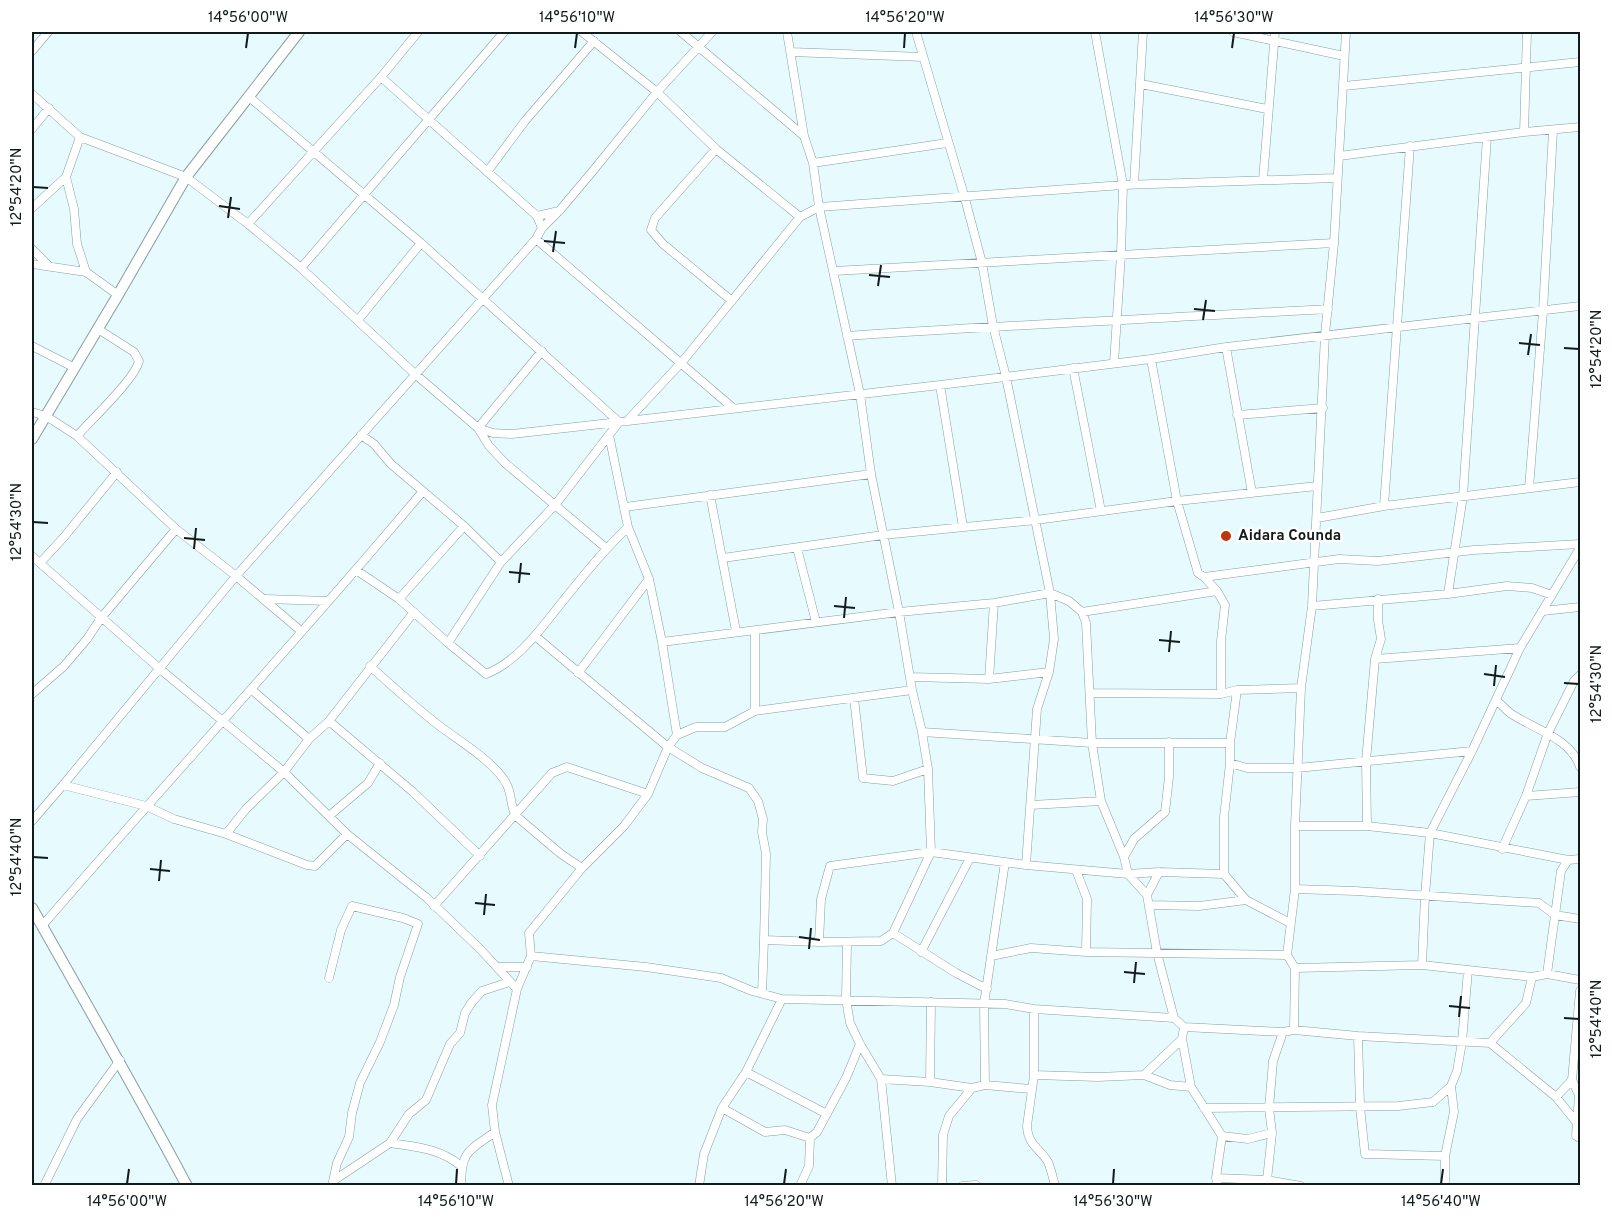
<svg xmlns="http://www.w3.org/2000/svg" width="1612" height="1217" font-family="Overpass,sans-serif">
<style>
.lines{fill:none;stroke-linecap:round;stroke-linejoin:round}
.street-casing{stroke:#869ea1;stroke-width:9}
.secondary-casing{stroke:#869ea1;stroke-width:12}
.street{stroke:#fff;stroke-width:8}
.secondary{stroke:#fff;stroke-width:10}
.ticks{fill:none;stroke:#121b1c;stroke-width:2}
.poi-dot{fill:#be350d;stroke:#fff;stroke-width:2}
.labels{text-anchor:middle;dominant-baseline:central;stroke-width:5;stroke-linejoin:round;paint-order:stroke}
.poi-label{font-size:15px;font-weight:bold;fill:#121b1c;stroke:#fff;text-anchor:start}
.neatline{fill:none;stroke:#121b1c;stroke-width:2}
.ticks-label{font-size:15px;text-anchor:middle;fill:#121b1c}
</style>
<rect width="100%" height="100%" fill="#e7fbfe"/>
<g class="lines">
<defs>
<path id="street" d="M582 32 657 92 716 149 800 217
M681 32 804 136
M787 32 804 136 813 163 819 207 860 394 871 474 899 612 912 690 922 732 928 769 931 852 893 933 881 941 819 942 821 899 830 866 931 852 1026 865 1128 874 1159 872 1224 874 1246 900 1290 923
M916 32 964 195 982 263 993 326 1006 377 1050 593 1054 639 1049 672 1037 709 1026 865
M1095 32 1123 185 1121 254 1114 363
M1233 32 1344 56
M1346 32 1334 243 1325 335 1312 606 1301 688 1295 826V889L1287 955 1295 968 1294 1030 1358 1036 1490 1043 1556 1097 1577 1123 1576 1136 1580 1138
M32 51 48 32
M791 52 923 57
M381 77 537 216 542 228
M1141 84 1267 109
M1344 86 1580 62
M32 94 80 137 186 177 248 224 301 268 415 374 478 428 493 433 512 434 619 422 940 385 1151 359 1226 347 1580 306
M248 96 421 243 619 422
M32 129 49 108
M1524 132 1527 32
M716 149 655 218 651 230 663 244 732 301
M1339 156 1524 132 1580 127
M813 163 947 143
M487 172 525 121 594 41
M66 177 74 209 77 244 86 272
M1263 180 1275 32
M1134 184 1143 32
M32 208 66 177 80 137
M537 216 559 211
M248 224 381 77 418 32
M536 239 733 408
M32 249 49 266
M32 264 86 272 118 295
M301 268 504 32
M834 271 1334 243
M358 320 421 243
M847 336C1007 325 1167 318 1328 309
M32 346 75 368
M1226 347 1252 493
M542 351 478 428 489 446 505 463 606 548
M1151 359 1177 501 1198 573 1204 577 1217 591 1225 605 1221 641V694
M1073 368 1101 511
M940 385 963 527
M32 412 46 416 77 436 176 529 236 576 301 631
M1237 415 1323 408
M627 421 682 362 800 217 819 207 1123 185 1336 178
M361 435 374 444 391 464 464 526 501 562
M77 436C91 420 135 379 139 361L134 352 98 329
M1529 488 1543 311 1553 131
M710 495 736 631
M1384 506 1410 146
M625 507 871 474
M1317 518 1384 506 1580 482
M797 548 816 622
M1580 548 1520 648 1472 751 1430 833 1568 860 1580 859
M32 556 160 669 284 772 347 834 427 898 480 949 517 989
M723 558 883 535 1036 520 1177 501 1317 486
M40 563 64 537 117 472
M356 570 399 599 448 643 486 674C519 661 541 628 563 601 584 575 604 550 628 527
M1204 577 1339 559 1378 561 1474 550 1580 544
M1448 594 1463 496 1487 137
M265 599 328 601
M399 599 464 526
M1312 606 1448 594 1507 586 1532 588 1552 595
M1543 611 1580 607
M1082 612 1217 591
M535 636 668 747 702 768 749 788 758 801 763 819 762 832 766 854 764 940 819 942
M662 642 899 612 994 603 1050 593 1069 601 1082 612 1086 623 1092 743 1101 801 1124 857 1128 874 1147 895 1157 953 1174 1018 1184 1027 1283 1032 1294 1030
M448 643 501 562 555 505 619 422
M1375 659 1520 648
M370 666C392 686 414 706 437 724 456 739 497 763 507 785 512 795 510 806 516 816L561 854 582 868
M578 673 649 579
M910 677 989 679 1049 672
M989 679 994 603
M252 690 309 739
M1237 690 1230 743V763L1247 768H1297L1472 751
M1090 693 1221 694 1237 690 1301 688
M32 694 64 666 87 639 101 618 176 529
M854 698 863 778 893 781 928 769
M1496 700C1501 704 1505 709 1510 713 1533 729 1571 738 1580 767
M755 711V631
M329 721 413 792 480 856
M922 732 1092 743H1230
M677 735 696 727H725L755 711 912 690
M63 785 146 806 174 819 226 834 307 865 315 866 347 834
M1526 796 1580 792
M1031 805 1101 801
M329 816 368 783 380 763
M32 821 63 785 236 576 536 239 542 228 560 210 592 172 657 92 712 32
M1295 826H1367L1430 833 1425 896 1422 965
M1367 826 1366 761 1375 659 1381 639 1378 620V599
M226 834 246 809 284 772 309 739 329 721 414 612
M1502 849 1526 796 1548 733 1574 681 1580 675
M1124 857 1134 839 1165 812 1169 777V742
M1076 870 1087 899 1086 952
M1224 874V817L1230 763
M1295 889 1355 891 1539 903 1555 915 1580 919
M1147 895 1159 872
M1149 905 1199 906 1246 900
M434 906 552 773 567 767 648 794
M42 926C168 780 299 639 423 491
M893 933 956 973 987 989
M847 943 846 999 850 1023 860 1044 881 1079 892 1186
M921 952 970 858
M531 956 646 967 721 978 752 991 782 999
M991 956 1031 948 1086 952 1287 955
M497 967H527
M1295 968 1422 965 1468 970 1462 1042 1457 1071 1451 1086 1454 1112 1445 1156 1365 1154 1360 1107 1358 1036
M1468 970 1532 977 1547 974 1580 980
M1547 974 1561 871 1568 860
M329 978 341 930 352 906 403 918 418 924 400 977 394 1005 380 1042 360 1083 352 1113 349 1137 337 1163 332 1186
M762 993 764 940
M1034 1009V1075L1027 1126C1028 1146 1040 1148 1048 1162 1051 1169 1053 1178 1055 1186
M1184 1027 1182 1039 1191 1087 1222 1136 1248 1139 1272 1133
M1490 1043 1526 1003 1532 977
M746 1072 827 1114
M1034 1075 1098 1077 1144 1075 1170 1085 1191 1087
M1144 1075 1182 1039
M881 1079 930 1082 972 1088 985 1085 984 1004 1005 862
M930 1082 931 1002
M985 1085 1031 1089
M1556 1097 1572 1080
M722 1108 765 1132 785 1130 810 1138 817 1132 846 1078 860 1044
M1204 1108 1398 1106 1433 1102 1451 1086
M1577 1123 1579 1095 1572 1080 1580 991
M390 1143C416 1147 440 1148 461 1166
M1445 1156V1186
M1216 1178 1267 1180 1301 1186
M1267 1180 1272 1133 1269 1108 1273 1061 1283 1032
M333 1181 390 1143 409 1114 426 1100 450 1044 460 1033 465 1013 472 1002 482 991 509 982
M44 1186 77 1119 120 1060
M461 1186C461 1150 469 1151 495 1132
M509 1186 495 1132 492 1105 517 989 531 956 529 933 582 868 624 826 648 794 668 747 677 735 662 642 649 579 628 527 609 435
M699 1186 704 1154 722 1108 746 1072 782 999 1005 1004 1034 1009 1174 1018
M800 1186 809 1166 810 1138
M942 1186 943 1135 949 1116 972 1088
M962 1186 976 1185
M1218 1186 1216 1178 1222 1136"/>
<path id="secondary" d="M32 439 118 295 186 177 299 32
M32 908C84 1000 137 1092 187 1186"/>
</defs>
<!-- street casing -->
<use href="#street" class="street-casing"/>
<!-- secondary casing -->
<use href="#secondary" class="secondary-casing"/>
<!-- street -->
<use href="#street" class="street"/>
<!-- secondary -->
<use href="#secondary" class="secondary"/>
</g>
<!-- ticks -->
<path class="ticks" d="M246 48 248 33M575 48 577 33M904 48 905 33M1232 48 1234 33M33 187 48 188M219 206 240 209M228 218 231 197M544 241 565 243M553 252 556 231M869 275 890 277M878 286 881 265M1194 309 1215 311M1203 320 1206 300M1519 343 1540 345M1564 348 1579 349M1528 355 1531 334M33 522 48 523M184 538 205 540M194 549 196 528M509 572 530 574M519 583 521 563M834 606 855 608M844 618 846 597M1159 640 1180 642M1169 652 1171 631M1484 674 1505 677M1564 683 1579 684M1494 686 1496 665M33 857 48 858M150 869 170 871M159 881 161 860M475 903 495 905M484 915 486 894M799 937 820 940M809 949 811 928M1124 972 1145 974M1134 983 1136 962M1449 1006 1470 1008M1459 1017 1461 996M1564 1018 1579 1019M127 1184 129 1169M456 1184 457 1169M784 1184 786 1169M1113 1184 1114 1169M1441 1184 1443 1169"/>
<!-- markers -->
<circle class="poi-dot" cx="1226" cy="536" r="6"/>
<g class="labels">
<!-- poi labels -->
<g class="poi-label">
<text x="1238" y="536">Aidara Counda</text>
</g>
</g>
<!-- border -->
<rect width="1612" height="1217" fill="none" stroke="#ffffff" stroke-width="66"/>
<rect x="33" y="33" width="1546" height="1151" class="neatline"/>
<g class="ticks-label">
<text x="248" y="22">14°56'00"W</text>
<text x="577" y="22">14°56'10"W</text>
<text x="905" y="22">14°56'20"W</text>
<text x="1234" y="22">14°56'30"W</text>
<text transform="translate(16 187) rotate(-90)" y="5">12°54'20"N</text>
<text transform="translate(1596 349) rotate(-90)" y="5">12°54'20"N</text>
<text transform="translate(16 522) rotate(-90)" y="5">12°54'30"N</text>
<text transform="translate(1596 684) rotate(-90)" y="5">12°54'30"N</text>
<text transform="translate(16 857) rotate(-90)" y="5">12°54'40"N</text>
<text transform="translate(1596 1019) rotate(-90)" y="5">12°54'40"N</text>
<text x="127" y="1206">14°56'00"W</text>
<text x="456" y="1206">14°56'10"W</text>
<text x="784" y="1206">14°56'20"W</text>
<text x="1113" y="1206">14°56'30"W</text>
<text x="1441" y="1206">14°56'40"W</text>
</g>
</svg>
